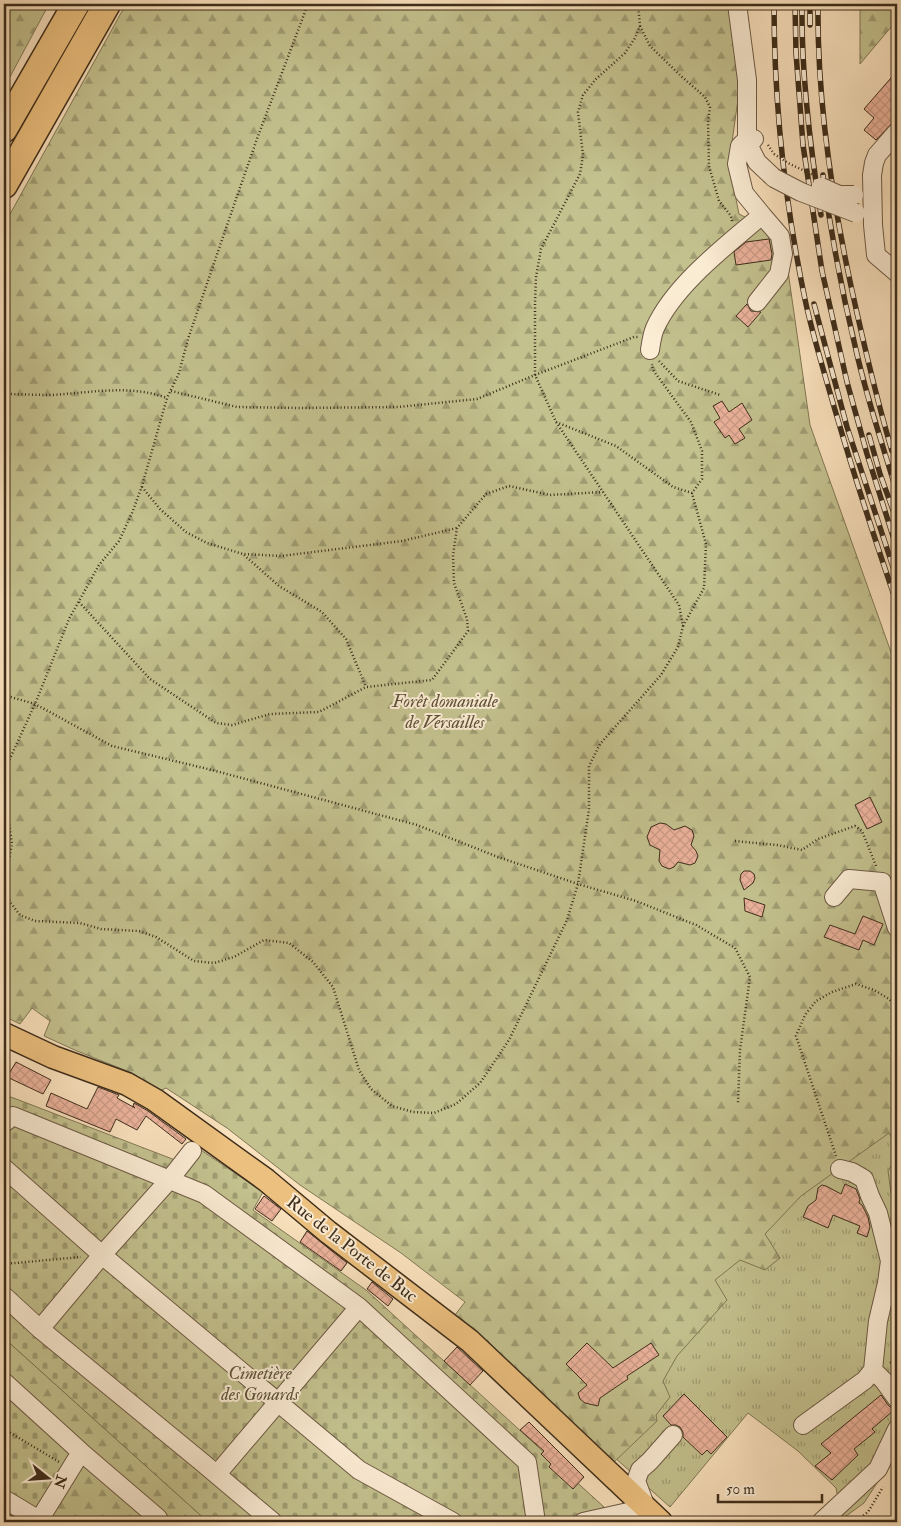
<svg xmlns="http://www.w3.org/2000/svg" width="901" height="1526" font-family="'IM FELL Double Pica',serif">
<style>
.grass{fill:url(#grass-tufts);stroke:#807754}
.forest{fill:url(#forest-firs);stroke:#807754}
.cemetery{fill:url(#cemetery-stones);stroke:#807754}
.building{fill:url(#building-cross-hatch);stroke:#3e2d1b}
.lines{fill:none;stroke-linecap:round;stroke-linejoin:round}
.minor-casing{stroke:#6d5a44;stroke-width:20}
.major-casing{stroke:#3e2d1b;stroke-width:25}
.highway-casing{stroke:#3e2d1b;stroke-width:29}
.path{stroke:#3e2d1b;stroke-width:2.5;stroke-dasharray:1 2.5;stroke-linecap:butt}
.minor{stroke:#fbecd4;stroke-width:18}
.major{stroke:#ecc07e;stroke-width:22}
.highway{stroke:#ecc07e;stroke-width:26}
.rail-casing{stroke:#3e2d1b;stroke-width:5.5}
.rail{stroke:#fbecd4;stroke-width:4;stroke-dasharray:11;stroke-linecap:butt}
.minor-bridge-casing{stroke:#6d5a44;stroke-width:20;stroke-linecap:butt}
.path-bridge{stroke:#3e2d1b;stroke-width:2.5;stroke-dasharray:1 2.5;stroke-linecap:butt}
.minor-bridge{stroke:#fbecd4;stroke-width:18}
.labels{text-anchor:middle;dominant-baseline:central;stroke-width:4;stroke-linejoin:round;paint-order:stroke}
.park-label{font-size:18px;font-style:italic;fill:#5f5238;stroke:#fbecd4}
.street-label{font-size:18px;fill:#3e2d1b;stroke:#fbecd4}
</style>
<defs>
<pattern id="grass-tufts" width="24" height="20" patternUnits="userSpaceOnUse" patternTransform="scale(1.25)"><rect width="24" height="20" fill="#c3c18e"/><path d="M3 7l-1-3M5 7V3M7 7l1-3M15 17l-1-3M17 17v-4M19 17l1-3" fill="none" stroke="#a09d73"/></pattern>
<pattern id="forest-firs" width="22" height="20" patternUnits="userSpaceOnUse" patternTransform="scale(1.25)"><rect width="22" height="20" fill="#c3c18e"/><path d="M5 1l3.5 6h-7zM16 11l3.5 6h-7z" fill="#a09d73"/></pattern>
<pattern id="cemetery-stones" width="16" height="16" patternUnits="userSpaceOnUse" patternTransform="scale(1.25)"><rect width="16" height="16" fill="#c3c18e"/><path d="M2 7V4a2 2 0 0 1 4 0v3zM10 15v-3a2 2 0 0 1 4 0v3z" fill="#a09d73"/></pattern>
<pattern id="building-cross-hatch" width="8" height="8" patternUnits="userSpaceOnUse" patternTransform="scale(1.25)"><rect width="8" height="8" fill="#ecb39c"/><path d="M0 0l8 8M0 8l8-8" fill="none" stroke="#cb9a86"/></pattern>
</defs>
<rect width="100%" height="100%" fill="#f9e1bd"/>
<filter id="stains"><feTurbulence type="fractalNoise" baseFrequency=".004" numOctaves="4"/><feColorMatrix values="0 0 0 0 .2 0 0 0 0 .09 0 0 0 0 .02 0 0 0 .5 -.17"/></filter>
<radialGradient id="worn" r=".72"><stop offset=".6" stop-color="#630" stop-opacity="0"/><stop offset="1" stop-color="#630" stop-opacity=".3"/></radialGradient>
<!-- grass -->
<path class="grass" d="M897 965V1452L864 1503 842 1519 836 1488 798 1451 748 1413 670 1507 455 1315Z"/>
<!-- forest -->
<path class="forest" d="M4 4H49L4 88Z
M126 4H730L739 92 729 164 739 214 783 236 810 425 897 669V1147L889 1133 801 1196 765 1234 780 1258 765 1270 740 1260 715 1280 727 1300 677 1356 663 1381 670 1397 656 1415 657 1421 613 1463 455 1315 465 1302 401 1253 300 1185 227 1128 166 1088 160 1091 132 1073 77 1051 44 1036 50 1021 32 1008 20 1024 4 1016V225Z
M860 4H897V20L860 64Z
M897 1156V1216L894 1214 888 1171Z
M4 1338 208 1522H38L4 1382Z"/>
<!-- cemetery -->
<path class="cemetery" d="M11 1097 175 1160 189 1142 263 1192 253 1210 366 1290 604 1507 608 1522H208L4 1338V1101Z
M4 1382 81 1452 38 1522H4Z"/>
<!-- building -->
<path class="building" d="M897 71V118L876 140 864 130 874 118 864 109Z
M769 239 772 254 771 260 736 265 734 252 746 242Z
M747 304 751 311 761 312 748 327 736 316Z
M722 401 729 412 742 403 752 420 739 429 745 438 735 444 729 435 725 438 714 422 720 418 713 406Z
M870 797 882 822 867 829 855 805Z
M660 823 666 824 674 830 685 826 692 830 694 836 691 845 696 851 698 856 695 863 690 865 678 862 674 867 669 869 662 866 659 861 660 850 650 845 647 837 651 827Z
M744 871H750L754 874 755 878 753 883 744 890 740 880 741 874Z
M744 898 765 905 762 917 745 911Z
M863 916 883 924 874 945 863 940 859 950 824 937 830 925 855 934Z
M16 1062 51 1080 43 1094 7 1077Z
M98 1087 119 1095 117 1098 135 1108 133 1106 134 1103 148 1111 186 1139 182 1144 146 1116 137 1130 116 1119 110 1132 46 1106 51 1093 87 1109Z
M845 1184 856 1189 860 1199 859 1203 862 1205 868 1217 870 1227 867 1237 857 1233 860 1226 833 1215 828 1228 803 1217 808 1206 816 1200 818 1188 822 1185 826 1186 841 1194Z
M264 1196 281 1209 272 1221 255 1209Z
M307 1231 347 1263 341 1271 300 1242Z
M372 1282 393 1299 388 1306 367 1289Z
M587 1343 613 1368 651 1343 659 1355 627 1376 628 1379 600 1398 598 1406 585 1403 580 1399 578 1393 587 1385 566 1364Z
M457 1347 483 1371 470 1385 444 1361Z
M684 1394 727 1437 711 1454 707 1450 702 1455 683 1437V1432L680 1427 676 1425H671L663 1416Z
M881 1395 888 1405 894 1410 872 1429 875 1432 854 1449 858 1455 832 1480 815 1466 831 1453 821 1444Z
M529 1422 584 1477 573 1489 549 1467 551 1464 541 1454 544 1451 520 1430Z"/>
<g class="lines">
<defs>
<path id="minor" d="M737 4 747 80V142L757 162 774 178
M897 132 877 155 874 163 872 175 873 225 876 255 897 273
M757 302 779 274 783 254 780 236 762 215
M650 350C651 343 652 335 655 328 675 284 726 246 762 215L744 193 737 164 740 146 743 143 754 139
M834 897 849 879 882 882 897 928
M4 1123 13 1116 204 1194 359 1307 527 1462 536 1522
M4 1168 102 1255 359 1470 453 1522
M4 1296 40 1329 203 1463 273 1522
M40 1329 102 1255 170 1179 192 1151
M873 1370 884 1381 897 1399
M4 1382 81 1452 158 1518 159 1522
M803 1425 865 1380 873 1370 878 1321 887 1283 890 1261 878 1213 870 1196 864 1179 852 1172 840 1169
M217 1474 359 1307
M4 1499 39 1520
M645 1505 636 1481 640 1470 650 1461 673 1435
M38 1522 81 1452
M583 1522 646 1508
M821 1522 878 1469 897 1429"/>
<path id="major" d="M4 1034 53 1057 127 1084 155 1100 266 1180 328 1232 470 1341 661 1522"/>
<path id="highway" d="M4 129 76 4
M4 185 107 4"/>
</defs>
<!-- minor casing -->
<use href="#minor" class="minor-casing"/>
<!-- major casing -->
<use href="#major" class="major-casing"/>
<!-- highway casing -->
<use href="#highway" class="highway-casing"/>
<!-- path -->
<path class="path" d="M640 26 650 46 682 77 705 97 710 107 708 122 709 166 719 201 731 216 732 221
M768 145 774 154
M659 361 678 381 720 395
M171 391 237 407 301 408 398 407 477 399 535 375V303L536 277 541 249 580 174 583 155 578 112 583 95 596 79 625 53 635 38 640 26 638 4
M4 394C19 394 35 395 51 395 90 393 129 384 167 398
M556 422 616 446 673 487 692 493 702 479V451L691 422 653 370 652 364
M142 487 160 509 186 532 207 543 243 554 281 556 402 541 457 528
M244 555 279 586 322 612 346 639 366 687
M79 602 150 679 216 723 232 725 270 714 319 712 366 687 432 680 468 631 467 619 454 583 453 555 457 528 486 494 509 486 550 495 603 492
M683 626 704 588 706 544 692 493
M4 695 35 704 112 746 212 770 417 825 498 857 578 884 636 901 696 925 735 948 750 977 740 1050 738 1103
M4 780 7 765 35 704 69 619 99 565 119 541 132 513 142 486 167 398 179 373 188 339 235 202 258 136 308 4
M4 790 12 844 4 884 10 902 20 915 35 921 80 923 101 929 139 931 156 937 194 961 214 963 234 957 264 940 289 943 313 962 333 987 359 1070 371 1089 392 1106 413 1112 434 1113 456 1104 480 1083 509 1040 567 920 578 884 589 809V766L600 744 661 675 678 647 683 626 679 605 556 422 535 375 634 337H638
M735 841 777 845 802 850 818 839 855 826 862 831 876 866
M836 1156 796 1036 805 1015 816 1001 832 992 856 984 874 990 889 999 897 1007
M4 1264 81 1257
M890 1363 897 1359
M4 1429 59 1462
M855 1522 868 1512 883 1487"/>
<!-- minor -->
<use href="#minor" class="minor"/>
<!-- major -->
<use href="#major" class="major"/>
<!-- highway -->
<use href="#highway" class="highway"/>
<defs>
<path id="rail" d="M774 4C774 105 785 205 806 304 814 340 825 375 835 410 854 475 875 540 897 604
M795 4 796 53 803 145 822 271 847 382 867 454 897 549
M802 4C801 74 810 146 821 215
M818 4C817 99 831 193 851 286 863 341 876 397 892 451
M810 25V4
M823 175C831 234 842 292 856 350 867 399 883 446 897 493
M814 304 847 427 897 579
M869 435 880 474 897 521"/>
</defs>
<!-- rail casing -->
<use href="#rail" class="rail-casing"/>
<!-- rail -->
<use href="#rail" class="rail"/>
<defs>
<path id="minor-bridge" d="M774 178 801 192 856 213
M821 187 839 195H854"/>
</defs>
<!-- minor-bridge casing -->
<use href="#minor-bridge" class="minor-bridge-casing"/>
<!-- path-bridge -->
<path class="path-bridge" d="M774 154 788 163 813 175"/>
<!-- minor-bridge -->
<use href="#minor-bridge" class="minor-bridge"/>
</g>
<g class="labels">
<!-- park labels -->
<g class="park-label">
<text x="445" y="701">Forêt domaniale<tspan x="445" dy="21">de Versailles</tspan></text>
<text x="260" y="1373">Cimetière<tspan x="260" dy="21">des Gonards</tspan></text>
</g>
<!-- street labels -->
<g class="street-label">
<text transform="translate(352 1249) rotate(38)">Rue de la Porte de Buc</text>
</g>
</g>
<!-- margin -->
<rect width="901" height="1526" fill="none" stroke="#f9e1bd" stroke-width="20"/>
<rect x="5" y="5" width="891" height="1516" fill="none" stroke="#3e2d1b" stroke-width="2.5"/>
<rect x="10" y="10" width="881" height="1506" fill="none" stroke="#3e2d1b"/>
<!-- north arrow -->
<g transform="translate(48 1478) rotate(107)" stroke="#fbecd4" stroke-width="4" paint-order="stroke">
<path d="M0-4L9 19L0 12L-9 19Z" fill="#3e2d1b"/>
<text y="-8" font-size="14" font-weight="bold" text-anchor="middle" fill="#3e2d1b">N</text>
</g>
<!-- scale -->
<path d="M718 1494v8h104v-8" fill="none" stroke="#3e2d1b" stroke-width="2.5"/>
<text x="726" y="1494" font-size="15" fill="#3e2d1b" stroke="#fbecd4" stroke-width="4" paint-order="stroke">50 m</text>
<rect width="100%" height="100%" filter="url(#stains)"/>
<rect width="100%" height="100%" fill="url(#worn)"/>
</svg>
